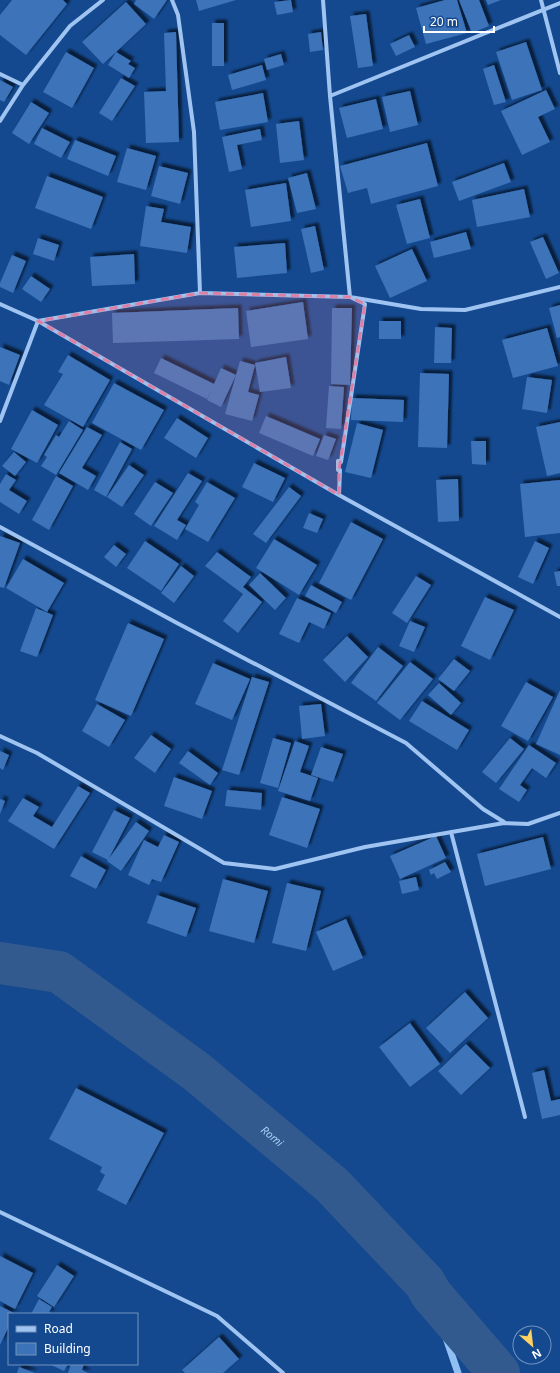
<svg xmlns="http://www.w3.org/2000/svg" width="560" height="1373" font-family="'Noto Sans',sans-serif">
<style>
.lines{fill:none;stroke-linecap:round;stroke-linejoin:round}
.stream{stroke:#91bff4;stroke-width:7}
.river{stroke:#325a8e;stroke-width:42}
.building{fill:#3c73b8;filter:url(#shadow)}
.minor{stroke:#9fc4f1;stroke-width:4}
.marked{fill:#dd80a5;fill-opacity:0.2;stroke:#dd80a5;stroke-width:3;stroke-dasharray:8 5;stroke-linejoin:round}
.labels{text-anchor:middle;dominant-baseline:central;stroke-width:4;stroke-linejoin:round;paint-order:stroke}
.water-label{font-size:11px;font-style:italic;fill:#abcef8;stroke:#14498f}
</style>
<defs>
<filter id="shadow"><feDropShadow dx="3.5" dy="-3.5" stdDeviation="1" flood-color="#0009"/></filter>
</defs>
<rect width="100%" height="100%" fill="#14498f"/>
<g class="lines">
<!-- stream -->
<path class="stream" d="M431 1294 458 1373"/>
<!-- river -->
<path class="river" id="s1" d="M0 963 59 972 197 1072 332 1185 425 1283 431 1294 499 1373"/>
</g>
<!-- building -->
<path class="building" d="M12 0H63L67 4 26 55 0 35V15Z
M136 0H167L154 19 134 4Z
M196 0H236L199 11Z
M291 0 293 12 277 15 274 2Z
M445 0H457L467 33 426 44 416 8Z
M459 0H479L489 26 472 33Z
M486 0H501L488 5Z
M126 2 146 24 116 52 131 61 128 64 135 68 129 78 108 65 116 52 103 64 82 42Z
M366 14 373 66 358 68 350 16Z
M212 23H224V66H212Z
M176 32 179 142 146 143 144 92 166 91 164 33Z
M321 32 323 50 310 52 308 34Z
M409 35 415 47 396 56 390 44Z
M526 42 542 90 512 100 496 52Z
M66 52 94 68 72 108 43 92Z
M281 54 284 65 267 70 264 59Z
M262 65 266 80 232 90 228 75Z
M494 65 506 102 494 105 483 69Z
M121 78 135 86 112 121 99 113Z
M0 80 13 87 4 102 0 100Z
M546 90 555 109 538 117 550 142 522 155 501 111Z
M410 91 418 125 390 132 382 97Z
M263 93 268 122 220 130 215 102Z
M376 99 383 129 347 138 339 108Z
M31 102 49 113 29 144 12 133Z
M299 121 304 160 280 163 276 124Z
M42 128 70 142 61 158 34 144Z
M260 129 262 140 237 145 242 169 229 172 222 137Z
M75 140 116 156 108 176 67 159Z
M427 143 438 186 371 204 367 188 348 193 340 166Z
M127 148 156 156 146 190 117 182Z
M504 163 511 182 459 201 452 182Z
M159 166 188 173 180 204 151 196Z
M307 173 316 209 297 213 288 178Z
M47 176 103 197 91 229 35 208Z
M286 183 291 221 251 227 245 190Z
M524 189 530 217 477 227 472 200Z
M420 199 430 238 407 244 396 205Z
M146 206 164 209 161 222 191 227 187 253 140 246Z
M315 226 324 270 311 273 301 229Z
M466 232 471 249 434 258 430 242Z
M543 237 559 273 546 279 530 242Z
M38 238 59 245 54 261 33 254Z
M285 243 287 273 237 278 234 247Z
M412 249 427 281 390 298 375 266Z
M134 254 135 284 92 286 90 257Z
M12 255 26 261 13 293 0 287V283Z
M31 276 50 289 41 302 22 289Z
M303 302 308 339 251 347 246 311Z
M560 305V337L557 338 549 308Z
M238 308 239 339 113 343 112 313Z
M332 308H352L350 385 331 384Z
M379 321H401V339H379Z
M435 327 452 328 451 363H434Z
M547 328 558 366 513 378 502 340Z
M0 347 20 355 9 385 0 381Z
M68 355 110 380 83 427 44 405 63 374 58 372Z
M286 357 291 388 260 392 255 363Z
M161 358 214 384 221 368 236 375 221 407 207 400 212 389 207 399 154 373Z
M240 361 255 365 248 392 259 395 252 421 225 414Z
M420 373 449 374 447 448 418 447Z
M527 377 552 380 547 413 522 409Z
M114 383 164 410 141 450 92 423Z
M329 386 344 387 341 429 326 428Z
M352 398 404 400 403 422 351 420Z
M32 410 58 425 37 463 11 449Z
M266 416 320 439 313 456 259 433Z
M177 418 208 438 196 458 164 438Z
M69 421 83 430 56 475 41 466 47 457 44 455 56 435 59 437Z
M560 422V473L547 476 536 427Z
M357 423 383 430 371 478 345 472Z
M87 427 102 435 82 468 96 476 88 490 59 473Z
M324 435 336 439 328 460 316 456Z
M471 441H486V465L472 464Z
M120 442 132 449 106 497 94 490Z
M14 452 26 462 15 476 2 466Z
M254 463 285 478 273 502 242 487Z
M129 465 144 475 122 507 107 497Z
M188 473 202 481 177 520 186 525 177 540 154 526Z
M6 474 16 480 9 490 27 501 19 514 0 502V484Z
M56 476 73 486 49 530 32 520Z
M458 479 459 521 438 522 436 480Z
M560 480V533L525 537 520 484Z
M155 482 173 493 151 526 134 514Z
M207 482 235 498 208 542 185 529 199 505 195 502Z
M289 487 301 496 266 543 253 534Z
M309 513 323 519 317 533 303 528Z
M351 522 383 539 351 600 319 583Z
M0 536 20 543 4 588 0 587Z
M274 539 317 565 299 595 256 568Z
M145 541 179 564 161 591 127 568Z
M535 541 549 548 533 584 518 577Z
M114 545 126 554 116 567 104 557Z
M217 552 251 577 243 587 262 602 238 633 223 621 243 594 205 566Z
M23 559 64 583 47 612 6 588Z
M181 566 194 576 174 603 161 593Z
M560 571V586H557L554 572Z
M260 573 286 598 275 610 249 585Z
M416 576 431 585 407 623 392 613Z
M311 585 342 602 336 613 305 596Z
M485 597 514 610 490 660 461 646Z
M297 598 331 613 324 629 309 622 299 643 279 634Z
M36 608 53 615 37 657 20 651Z
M410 621 425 627 414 652 399 646Z
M128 623 164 639 131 716 95 700Z
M347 636 368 657 345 682 323 660Z
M378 647 403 666 376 701 351 683Z
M454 659 470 671 454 691 438 679Z
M410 662 433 679 400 720 377 703Z
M213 663 250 679 232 720 195 704Z
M252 677 269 682 239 775 222 770Z
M526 682 553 697 528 741 501 726Z
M439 683 461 703 451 715 428 695Z
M560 690V755L536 744Z
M422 701 469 730 457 750 409 721Z
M97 704 125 720 109 747 82 731Z
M321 704 325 736 302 739 299 706Z
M151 735 171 749 155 773 134 758Z
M273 738 291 743 278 788 260 783Z
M510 738 524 749 496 783 482 772Z
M295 741 309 746 300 772 318 778 310 801 278 791Z
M529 745 556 763 546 778 532 768 520 785 527 790 519 802 499 789Z
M321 747 343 754 333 782 311 775Z
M0 751 9 755 3 770 0 768Z
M188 751 218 773 210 785 179 763Z
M174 777 212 791 202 819 164 806Z
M78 786 90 793 54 849 8 821 23 798 39 807 33 816 52 827Z
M227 790 262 793 261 810 225 806Z
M282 797 320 809 307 848 269 835Z
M0 799 5 801 0 814Z
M114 810 130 818 108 860 92 852Z
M136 822 149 831 121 871 107 861Z
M164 835 179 842 161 882 152 879 149 885 128 875 144 840 158 847Z
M436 836 446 858 400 879 390 856Z
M543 837 551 869 485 886 477 854Z
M81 856 106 870 96 889 70 876Z
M445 862 451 872 437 879 434 873 431 875 429 870Z
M416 877 419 890 402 894 399 881Z
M223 879 268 891 254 943 209 931Z
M287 883 321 891 306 951 272 943Z
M157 895 196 908 186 937 147 923Z
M346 919 363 958 333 971 316 932Z
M465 992 488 1018 450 1053 426 1028Z
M410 1023 440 1064 410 1087 379 1047Z
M466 1044 490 1068 461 1095 438 1071Z
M544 1070 551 1101 560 1099V1115L542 1119 532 1073Z
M76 1088 164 1133 126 1205 97 1190 105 1175 100 1172 102 1167 49 1139Z
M0 1256 33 1273 15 1309 0 1301Z
M57 1265 74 1276 54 1307 37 1296Z
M39 1299 52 1307 49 1312 53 1314H31Z
M0 1306 16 1314H9V1326L0 1345Z
M219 1337 239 1359 223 1373H185L182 1370Z
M49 1364H68L64 1371Z
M71 1364H84L82 1370 88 1373H68Z
M19 1367 35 1373H17Z"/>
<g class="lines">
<!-- minor -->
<path class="minor" d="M172 0 178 15 194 132 200 293
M323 0 330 96 350 297 365 304 341 462 338 461V470H340L339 495
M541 0 560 73
M0 74 23 85
M330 96 560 3
M0 121 23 85 70 26 103 0
M0 304 38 321 339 495 560 617
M0 421 38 321 200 293 350 297 421 309 465 310 560 287
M0 527 177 623 406 743 483 809 504 822
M0 736 37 753 224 863 275 869 365 847 504 823 528 824 560 813
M451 832 525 1117
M0 1212 217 1316 283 1373"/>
</g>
<!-- marked area -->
<path class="marked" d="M200 293 350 297 365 304 339 470V495L38 321Z"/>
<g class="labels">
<!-- water labels -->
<g class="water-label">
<text stroke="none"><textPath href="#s1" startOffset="329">Romi</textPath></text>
</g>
</g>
<!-- legend -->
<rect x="8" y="1313" width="130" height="52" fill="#14498f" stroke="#7292bc"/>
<rect x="16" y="1326" width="20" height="6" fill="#9fc4f1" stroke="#7292bc"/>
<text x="44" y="1333" font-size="12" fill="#ffffff">Road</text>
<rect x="16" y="1343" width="20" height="12" fill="#3c73b8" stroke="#7292bc"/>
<text x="44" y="1353" font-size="12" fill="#ffffff">Building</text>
<!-- north arrow -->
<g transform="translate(532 1345) rotate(152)"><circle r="19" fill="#14498f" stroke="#7292bc"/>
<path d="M0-3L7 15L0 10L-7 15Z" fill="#ffd15f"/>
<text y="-6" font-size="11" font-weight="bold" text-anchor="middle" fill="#ffffff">N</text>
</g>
<!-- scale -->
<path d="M424 26v6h70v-6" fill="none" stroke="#ffffff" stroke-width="2"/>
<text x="430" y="26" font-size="12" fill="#ffffff" stroke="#14498f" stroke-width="3" paint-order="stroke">20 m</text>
</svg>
